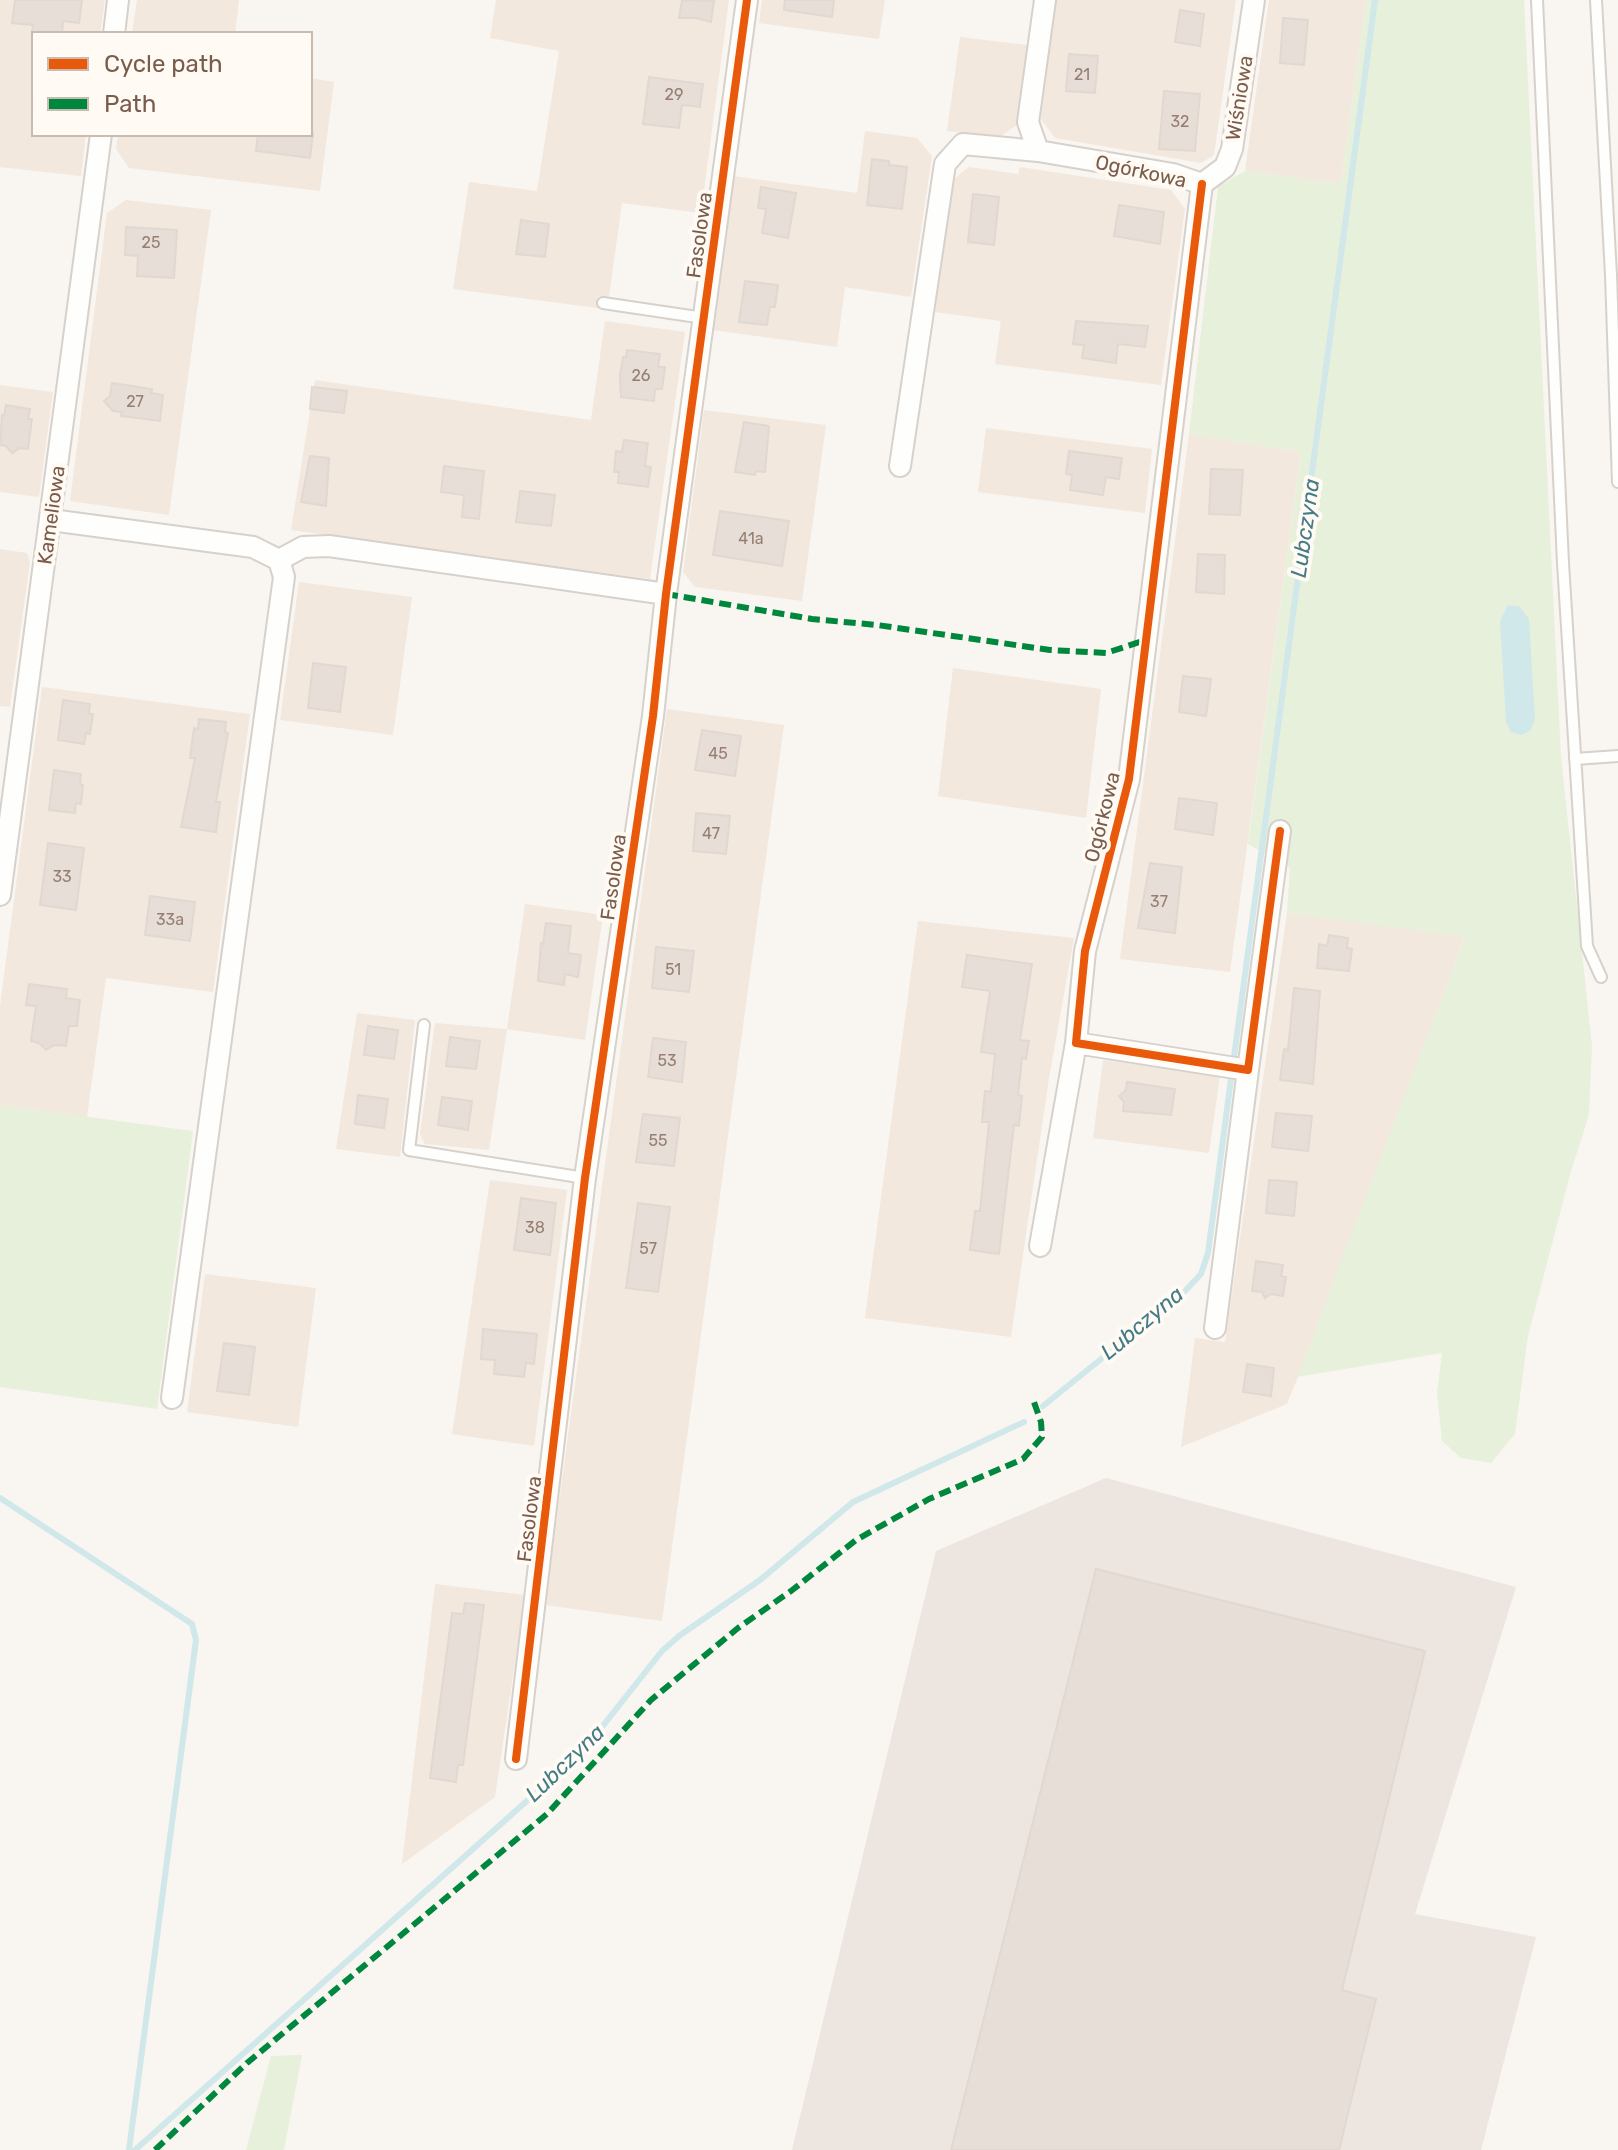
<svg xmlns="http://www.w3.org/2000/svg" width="1618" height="2150" font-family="Rubik,sans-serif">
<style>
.residential{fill:#f2e8de}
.industrial{fill:#ede5e0}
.green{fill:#e7f0db}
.water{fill:#d0e8ea}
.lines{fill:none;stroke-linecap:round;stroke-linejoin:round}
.stream{stroke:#d0e8ea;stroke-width:6}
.building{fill:#e6ded7;stroke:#e2d8d2;stroke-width:2}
.service-casing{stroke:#d7d1cb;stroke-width:14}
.minor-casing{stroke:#d7d1cb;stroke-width:24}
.service{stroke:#fefefd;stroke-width:10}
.minor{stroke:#fefefd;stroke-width:20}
.quiet{stroke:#00873e;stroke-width:6;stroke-dasharray:12 6;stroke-linecap:butt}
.cycleway-casing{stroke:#fffaf3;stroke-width:13}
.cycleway{stroke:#e8590c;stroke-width:8}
.labels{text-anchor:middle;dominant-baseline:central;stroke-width:8;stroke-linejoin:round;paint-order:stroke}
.number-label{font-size:16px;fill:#977e72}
.street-label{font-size:20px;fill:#7a5c4d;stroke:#fffaf3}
.water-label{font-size:22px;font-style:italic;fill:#437c86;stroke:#fffaf3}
</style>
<rect width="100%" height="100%" fill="#f9f5f0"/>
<!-- residential -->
<path class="residential" d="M0 0H105L100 34H34V134H86L81 176 0 167Z
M137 0H239L235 34H132Z
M496 0H729L701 213 622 203 609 297 599 296 597 308 453 289 469 182 537 191 559 51 490 38Z
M762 0H885L879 39 759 23Z
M1056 0H1236L1214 155 1201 163 1055 138 1040 118Z
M1269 0H1366L1341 184 1245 171Z
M960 37 1027 45 1017 125 998 138 947 131Z
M310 78 334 82 320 191 129 168 116 149 118 134H310Z
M865 131 917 138 932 156 911 297 845 287 837 347 712 330 733 176 857 193Z
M969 167 1018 174 1020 167 1171 190 1185 209 1161 385 995 364 1001 321 935 312 953 180Z
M126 200 211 210 169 515 70 501 107 213Z
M605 321 685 332 650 579 291 530 315 380 591 420Z
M0 385 53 392 39 497 0 492Z
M704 410 826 425 802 601 695 587 683 572Z
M986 428 1152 449 1145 513 978 492Z
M1189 434 1301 452 1230 972 1120 959Z
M0 549 27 553 30 562 10 707 0 706Z
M299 582 412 597 393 735 280 720Z
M953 668 1101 689 1086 818 938 796Z
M42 687 250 714 213 992 106 978 87 1117 0 1105V1006Z
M667 709 784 725 662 1621 545 1605Z
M525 904 603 915 585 1040 507 1029 489 1150 425 1144 420 1134 435 1023 507 1029Z
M1287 913 1465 936 1344 1262 1287 1404 1181 1447 1195 1338 1225 1342Z
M918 921 1074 938 1049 1078 1011 1337 865 1318Z
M357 1013 415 1020 400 1157 336 1149Z
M1103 1060 1220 1075 1209 1153 1093 1138Z
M490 1180 567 1190 534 1446 452 1434Z
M205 1274 316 1288 298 1427 187 1412Z
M435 1584 525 1595 495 1797 402 1864Z"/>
<!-- industrial -->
<path class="industrial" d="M1106 1478 1516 1587 1415 1914 1536 1937 1481 2150H792L936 1551Z"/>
<!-- green -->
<path class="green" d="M1366 0H1524L1561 757 1592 1046 1589 1115 1571 1171 1528 1336 1515 1434 1491 1463 1461 1458 1442 1441 1437 1392 1442 1353 1297 1377 1465 937 1287 913 1290 868 1248 844 1301 452 1189 434 1218 187 1245 171 1341 184Z
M0 1105 193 1131 157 1409 0 1387Z
M302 2055 284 2150H246L271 2056Z"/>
<!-- water -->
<path class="water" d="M1508 605 1519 606 1529 619 1535 719 1530 731 1521 735 1511 732 1506 722 1500 621Z"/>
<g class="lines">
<!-- stream -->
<path class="stream" d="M1234 1057 1375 0
M1043 1406 1185 1291 1201 1274 1208 1253 1231 1079
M0 1498 192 1624 196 1640 129 2150
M135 2150 583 1751 662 1651 679 1636 760 1580 853 1502 1024 1422"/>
</g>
<!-- building -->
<path class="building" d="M15 0H82L79 23 63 21 62 34H32L33 25 12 23Z
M682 0 714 1 711 22 696 18H679Z
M785 0H834L832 17 784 10Z
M1180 10 1204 14 1200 46 1175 42Z
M1283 18 1308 20 1304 65 1280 63Z
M1069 54 1098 56 1095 93 1066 91Z
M649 77 703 84 700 107 682 105 679 128 643 124Z
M1164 91 1200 94 1195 151 1159 149Z
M258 134H313L310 158 256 151Z
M872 159 889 161V165L907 167 902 209 867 205Z
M761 187 796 193 788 238 762 233 766 209 758 208Z
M973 194 999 197 994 245 968 242Z
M1119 205 1164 212 1160 244 1114 236Z
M521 220 549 224 545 257 516 254Z
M126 227 177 230 174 278 137 276 138 256 125 255Z
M745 281 778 285 775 307H770L767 325 739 322Z
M1076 321 1148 326 1145 347 1118 344 1116 363 1082 358 1084 345 1073 344Z
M627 350 660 354 658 367H665L662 389H655L654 401 621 397 620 376 623 357H626Z
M112 383 152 389 151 393 163 395 160 421 121 416 122 412 113 411 104 401 110 396Z
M312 387 347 391 344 413 310 409Z
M6 405 30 409 28 419H32L28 449 20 448 12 453 6 446 0 445 2 415 4 416Z
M744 422 769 426 765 472 756 471 755 475 735 472Z
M624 440 648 443 645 466 651 467 648 487 618 483 619 472H614L616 451 622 452Z
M1069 451 1122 458 1119 479 1106 477 1103 495 1070 490 1072 475 1066 474Z
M310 456 329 458 326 506 301 502Z
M444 466 484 471 479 519 462 517 464 495 441 492Z
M1211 469 1243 470 1240 515 1209 514Z
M520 491 555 495 551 526 516 522Z
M720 511 789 521 782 566 713 555Z
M1198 554 1225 555 1224 594 1196 592Z
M313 663 346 667 340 712 308 708Z
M1183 676 1211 679 1206 716 1179 712Z
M63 700 90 704 89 714H93L90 734 86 733 84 744 58 740Z
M199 719 226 722 225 732 228 733 216 802H220L216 832 181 827 195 758H190L194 728 198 729Z
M702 730 741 736 735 776 695 770Z
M54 770 81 774 80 784 83 785 81 804 76 803 75 813 49 810Z
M1179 798 1217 803 1213 835 1175 829Z
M696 813 730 816 726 854 693 851Z
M48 843 84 848 76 910 40 905Z
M1150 863 1182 867 1175 933 1138 928Z
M150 896 195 902 190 941 145 935Z
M546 923 571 926 568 953 581 955 578 977 565 974 564 985 538 981 541 943 543 944Z
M1329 935 1348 938 1347 948 1352 949 1349 971 1317 968 1319 944 1327 946Z
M656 947 694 951 689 992 652 988Z
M967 955 1032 964 1020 1040 1029 1041 1026 1059 1022 1058 1018 1095 1022 1096 1019 1126 1014 1125 999 1254 970 1250 975 1211H980L989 1122H982L985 1091 991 1092 995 1054 981 1052 990 991 962 987Z
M29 984 67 989 66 998 80 1000 77 1026H69L66 1046 54 1045 46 1050 39 1043 31 1041 36 1006 26 1005Z
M1294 988 1320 991 1313 1084 1280 1080 1284 1049 1288 1050Z
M368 1026 398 1030 394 1059 364 1055Z
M450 1037 480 1041 476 1069 446 1066Z
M653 1038 686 1042 682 1082 648 1077Z
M1127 1082 1175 1089 1171 1115 1123 1111 1124 1102 1119 1096 1126 1090Z
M358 1095 388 1099 384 1128 355 1124Z
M442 1097 472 1101 468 1130 438 1125Z
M1276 1113 1312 1116 1308 1151 1272 1147Z
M643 1114 680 1118 674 1166 636 1162Z
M1269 1180 1297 1182 1294 1216 1266 1213Z
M521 1198 556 1203 550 1255 514 1250Z
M638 1203 670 1207 658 1292 626 1288Z
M1256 1261 1283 1265 1281 1276 1286 1277 1283 1296 1271 1294 1265 1298 1262 1292 1252 1291Z
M483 1329 537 1334 534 1364 526 1363 524 1377 494 1374 495 1360 481 1359Z
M224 1343 255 1347 249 1395 217 1391Z
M1247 1364 1274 1368 1271 1396 1243 1392Z
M1096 1569 1425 1651 1342 1990 1376 1999 1339 2150H951Z
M465 1603 484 1605 463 1765H458L456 1782 430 1778 452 1613 463 1614Z"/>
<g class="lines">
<defs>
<path id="service" d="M1537 0 1563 563 1587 946 1601 977
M1596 0 1611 275 1618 482
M603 303 704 318
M1575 759 1618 756
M424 1025 409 1150 585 1178"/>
<path id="minor" d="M1045 0 1028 122 1038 151 1173 174 1202 184
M114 34 118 0
M1202 184 1129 779 1085 951 1076 1043 1248 1070 1280 831
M1202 184 1225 167 1232 149 1254 0
M900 466 945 164 963 144 1038 151
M51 520 253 547 279 560 284 577 172 1398
M279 560 303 547 329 546 666 594
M0 895 101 134
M1040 1246 1076 1043
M1215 1328 1248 1070
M516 1759 585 1178 653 716 666 594 747 0"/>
</defs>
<!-- service casing -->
<use href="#service" class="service-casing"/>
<!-- minor casing -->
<use href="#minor" class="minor-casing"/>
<!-- service -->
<use href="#service" class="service"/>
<!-- minor -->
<use href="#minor" class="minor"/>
<!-- quiet -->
<path class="quiet" d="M666 594 812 619 877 625 1050 650 1106 653 1146 640
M155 2150 247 2063 547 1814 651 1700 738 1628 791 1591 856 1540 929 1499 1023 1459 1042 1437 1041 1422 1034 1402"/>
<defs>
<path id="cycleway" d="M1202 184 1129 779 1085 951 1076 1043 1248 1070 1280 831
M516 1759 585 1178 653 716 666 594 747 0"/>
</defs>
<!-- cycleway casing -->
<use href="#cycleway" class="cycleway-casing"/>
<!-- cycleway -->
<use href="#cycleway" class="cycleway"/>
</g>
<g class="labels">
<!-- number labels -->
<g class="number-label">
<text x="1082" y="74">21</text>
<text x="674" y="94">29</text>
<text x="1180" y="121">32</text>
<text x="151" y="242">25</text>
<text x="641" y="375">26</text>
<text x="135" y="401">27</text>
<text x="751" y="538">41a</text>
<text x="718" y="753">45</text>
<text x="711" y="833">47</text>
<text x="62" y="876">33</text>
<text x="1159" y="901">37</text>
<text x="170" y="919">33a</text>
<text x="673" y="969">51</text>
<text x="667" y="1060">53</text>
<text x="658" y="1140">55</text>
<text x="535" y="1227">38</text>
<text x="648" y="1248">57</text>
</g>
<!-- street labels -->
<g class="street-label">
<text transform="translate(1239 98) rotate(-81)">Wiśniowa</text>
<text transform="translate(1141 171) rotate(12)">Ogórkowa</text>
<text transform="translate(699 235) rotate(-82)">Fasolowa</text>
<text transform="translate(51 515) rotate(-82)">Kameliowa</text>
<text transform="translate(1102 817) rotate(-76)">Ogórkowa</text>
<text transform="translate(613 877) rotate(-82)">Fasolowa</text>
<text transform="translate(529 1519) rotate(-83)">Fasolowa</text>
</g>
<!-- water labels -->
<g class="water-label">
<text transform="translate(1305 528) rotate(-82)">Lubczyna</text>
<text transform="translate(1142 1323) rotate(-40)">Lubczyna</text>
<text transform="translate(565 1763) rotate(-44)">Lubczyna</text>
</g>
</g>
<!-- legend -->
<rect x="32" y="32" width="280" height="104" fill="#fffaf3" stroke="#cabbb1" stroke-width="2"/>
<rect x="48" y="58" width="40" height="12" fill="#e8590c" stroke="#cabbb1" stroke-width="2"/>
<text x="104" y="72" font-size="24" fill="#7a5c4d">Cycle path</text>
<rect x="48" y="98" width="40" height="12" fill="#00873e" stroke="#cabbb1" stroke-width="2"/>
<text x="104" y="112" font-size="24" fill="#7a5c4d">Path</text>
</svg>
